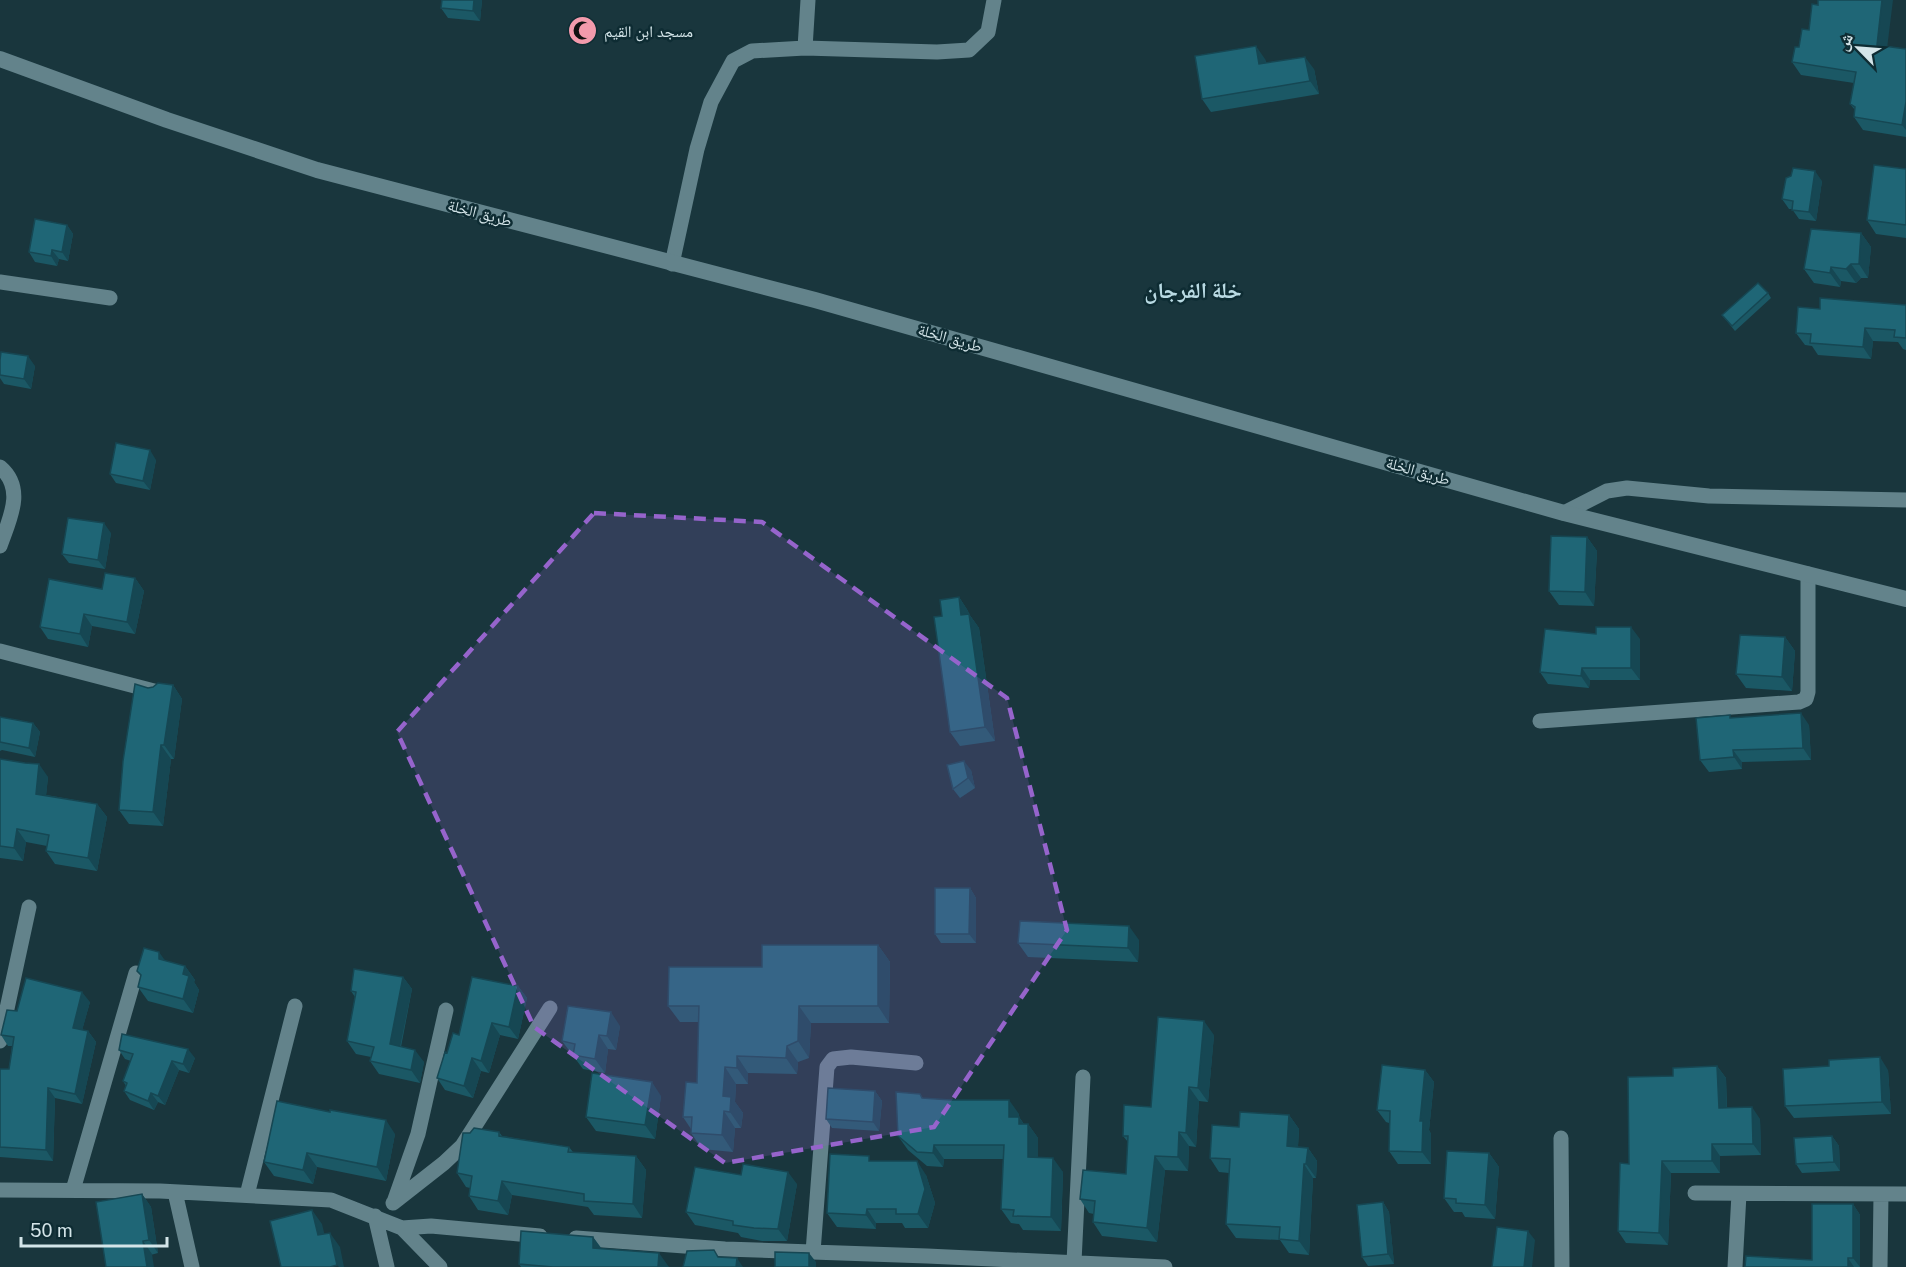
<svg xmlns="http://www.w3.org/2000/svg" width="1906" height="1267" font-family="'Public Sans','Noto Naskh Arabic',sans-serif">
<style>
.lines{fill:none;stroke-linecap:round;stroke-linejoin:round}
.minor{stroke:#63838b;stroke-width:15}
.tertiary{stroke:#63838b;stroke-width:16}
.wall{fill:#1b5865}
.shaded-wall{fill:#164753}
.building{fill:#1f6676;stroke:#164753;stroke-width:1.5}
.marked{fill:#9664cc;fill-opacity:0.2;stroke:#9664cc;stroke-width:4.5;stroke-dasharray:12 8;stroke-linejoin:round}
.labels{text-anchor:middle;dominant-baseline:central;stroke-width:5;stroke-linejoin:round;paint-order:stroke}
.poi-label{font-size:16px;fill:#d4e5e9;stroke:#0e2c33;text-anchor:start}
.street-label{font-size:16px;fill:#d4e5e9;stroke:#0e2c33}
.district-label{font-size:22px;font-weight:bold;fill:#b9dae3;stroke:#0e2c33}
</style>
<rect width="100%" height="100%" fill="#19363d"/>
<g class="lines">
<!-- minor -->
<path class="minor" d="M805 48 808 0
M672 264 697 149 711 102 733 61 752 51 805 48 937 52 969 50 988 32 994 0
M0 282 110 298
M0 467C26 489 9 520 0 546
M1564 513 1607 491 1627 488 1709 496 1906 500
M0 651 154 691
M1540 721 1799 702 1806 699 1808 692V574
M0 1041 29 907
M1561 1138 1562 1267
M0 1190 160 1191 331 1200 402 1228 431 1226 540 1236
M73 1190 136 973
M175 1192 192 1267
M1695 1193 1906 1194
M247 1195 295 1006
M394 1202 418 1134 446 1010
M393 1203 444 1163 462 1146 550 1008
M375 1216 387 1267
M402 1228 440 1267
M576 1238 725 1249 927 1256 1165 1267
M813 1252 827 1067 833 1059 851 1057 916 1063
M1074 1262 1083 1077
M1735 1267 1739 1194
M1880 1267 1881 1194"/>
<!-- tertiary -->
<path class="tertiary" d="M0 59 167 120 317 170 815 300 1564 513 1906 599"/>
</g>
<!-- wall -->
<path class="wall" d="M442 0H482L480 21 448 18 441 8Z
M1818 5 1887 46 1906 49V137L1863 130 1854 117 1855 110 1850 104 1854 83 1801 75 1792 62 1799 47 1809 30Z
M1265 59 1266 63 1314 69 1319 94 1211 112 1202 99Z
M1906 169V238L1876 234 1867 220Z
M1822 181 1816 221 1799 219 1792 209H1789L1782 199Z
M67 225 73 234 68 261 59 259 57 266 35 262 29 252Z
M1861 233 1871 247 1868 278H1861L1856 283 1841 281 1840 287 1814 283 1804 269Z
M1768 293 1771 298 1735 331 1722 315Z
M1906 305V350L1903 349 1898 342 1873 341 1871 359 1818 355 1812 346 1805 345 1796 333 1820 309Z
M0 360 35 366 31 389 4 384 0 378Z
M156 460 150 490 116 483 110 474Z
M111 533 105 569 69 563 62 554Z
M1587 537 1597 551 1594 606 1559 605 1549 591Z
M135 578 144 591 135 634 92 626 88 647 48 639 40 627 102 589Z
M959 597 968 611 969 614 979 628 995 741 960 746 950 732Z
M1785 637 1795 651 1792 691 1746 688 1736 674Z
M1640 639V680H1590L1589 688 1548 684 1540 672Z
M173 685 182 699 174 759H171L163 826 129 824 119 810 148 688Z
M0 717 33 723 40 732 35 757 2 750 0 751Z
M1732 718 1809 725 1811 760 1742 762V769L1709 772 1700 760Z
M0 759 48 777 46 795 97 804 107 817 97 871 55 864 46 851 47 846 26 842 23 861 0 858Z
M971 770 975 788 960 798 953 789Z
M970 888 976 898V943H941L935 934Z
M1139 940 1138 962 1028 957 1018 943Z
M878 945 890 962 889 1023H811L809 1058 798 1062 797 1074 748 1073V1084H736L735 1102 743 1113 741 1128H735L733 1152 702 1149 691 1133V1129L683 1117 697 1083 699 1022H680L668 1006 762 967Z
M165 961 185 966 195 980 194 982 199 990 193 1013 148 1001 138 987 141 976 137 971Z
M403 977 412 989 401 1047 424 1062 420 1083 379 1074 370 1061 371 1057 356 1054 347 1041 355 997 351 991Z
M518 986 527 998 518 1039 500 1035 489 1073 481 1071 473 1098 445 1090 437 1078 447 1053Z
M90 1002 82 1030 88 1031 96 1042 82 1104 55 1098 53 1161 0 1157V1069H9L12 1046H8L1 1035 17 1011Z
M620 1026 616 1050 608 1049 605 1073 583 1069 562 1041Z
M1214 1035 1208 1102 1199 1101 1196 1147 1189 1146 1188 1171 1165 1170 1157 1242 1102 1236 1093 1222 1094 1214 1089 1213 1080 1199 1126 1174 1128 1142 1123 1136 1151 1107Z
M119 1050 195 1058 189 1073 179 1070 165 1105 158 1102 154 1110 130 1100 124 1091 126 1086 123 1081 131 1061 125 1059Z
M1717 1066 1726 1078 1727 1107 1760 1119 1761 1155 1720 1156V1173H1671L1668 1245 1626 1243 1618 1231 1629 1164 1673 1076Z
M1425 1070 1434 1082 1429 1130 1431 1134V1164H1398L1389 1151V1123L1386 1122 1377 1110Z
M1888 1070 1891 1114 1794 1118 1785 1106Z
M875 1091 882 1101 879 1131 832 1128 826 1119Z
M920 1094 923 1098 1019 1114V1117L1024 1124H1028L1038 1138V1158L1063 1172 1061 1231 1023 1230 1019 1224 1011 1223 1001 1209 1003 1159H944L943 1167 927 1166 908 1150 898 1136Z
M661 1096 655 1139 596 1131 586 1117Z
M1289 1115 1299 1129 1298 1147 1308 1148 1317 1161 1316 1178H1313L1309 1255 1289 1253 1280 1240 1236 1238 1226 1224 1229 1173 1219 1172 1210 1158 1239 1127Z
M499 1132 502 1136 569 1147 573 1152 636 1156 646 1170 642 1218 594 1215 588 1207 512 1195 508 1215 478 1210 469 1196 470 1188 466 1187 457 1173Z
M395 1134 386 1181 317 1167 313 1184 274 1176 264 1162Z
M1832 1136 1839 1146 1840 1171 1802 1173 1796 1164Z
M1489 1153 1499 1167 1495 1219 1465 1217 1462 1212H1454L1444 1198Z
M872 1161 926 1175 935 1203 928 1228H905L902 1223H876V1229L837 1227 827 1213Z
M741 1175 797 1184 787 1241H762L741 1237 738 1233 695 1225 686 1212Z
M142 1194 151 1207 158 1253 106 1267Z
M1383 1202 1389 1212 1394 1264 1368 1266 1362 1257Z
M1853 1204 1860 1215V1267H1745L1812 1260Z
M593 1237 602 1249 669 1267H521L519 1264Z"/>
<!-- shaded-wall -->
<path class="shaded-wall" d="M474 0H482L480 21 473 11Z
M1882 0H1893L1886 57 1877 45Z
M1256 46 1265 59 1268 77 1259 64Z
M1305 57 1314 69 1319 94 1310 81Z
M1906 102V130L1902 125Z
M1815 171 1822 181 1816 221 1809 212Z
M67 225 73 234 68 261 62 252Z
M1861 233 1871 247 1868 278 1859 264Z
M52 250 59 259 57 266 51 256Z
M1851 264 1861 278 1856 283 1846 269Z
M1831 267 1841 281 1840 287 1830 273Z
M1865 328 1873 341 1871 359 1863 347Z
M28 356 35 366 31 389 24 379Z
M150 450 156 460 150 490 143 481Z
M104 523 111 533 105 569 98 560Z
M1587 537 1597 551 1594 606 1585 592Z
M135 578 144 591 135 634 127 622Z
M959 597 968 611 971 629 961 615Z
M84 614 92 626 88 647 80 634Z
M969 614 979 628 995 741 985 727Z
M1631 627 1640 639V680L1631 668Z
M1785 637 1795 651 1792 691 1782 677Z
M1582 668 1590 680 1589 688 1581 676Z
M173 685 182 699 174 759 164 745Z
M1801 713 1809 725 1811 760 1803 748Z
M33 723 40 732 35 757 29 748Z
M161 745 171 759 163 826 153 812Z
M1733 750 1742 762V769L1734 757Z
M964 761 971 770 975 788 968 778Z
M39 764 48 777 45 807 36 794Z
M97 804 107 817 97 871 88 858Z
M17 829 26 842 23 861 14 848Z
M970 888 976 898V943L969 934Z
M1129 926 1139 940 1138 962 1128 948Z
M878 945 890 962 889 1023 878 1006Z
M159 952 169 966 159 959Z
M185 966 195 980 194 982 199 990 193 1013 183 999V974Z
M403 977 412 989 398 1057 390 1044Z
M518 986 527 998 518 1039 509 1027Z
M82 992 90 1002 80 1038 73 1028Z
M799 1006 811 1023 809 1058 798 1041Z
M611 1012 620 1026 616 1050 607 1036Z
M1204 1021 1214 1035 1208 1102 1198 1088Z
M492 1023 500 1035 489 1073 481 1061Z
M88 1031 96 1042 82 1104 75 1094Z
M599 1035 608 1049 605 1073 595 1059Z
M787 1046 798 1062 797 1074 786 1058Z
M188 1049 195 1058 189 1073 183 1064Z
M415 1050 424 1062 420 1083 411 1070Z
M737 1056 748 1073V1084L737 1068Z
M1880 1057 1888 1070 1891 1114 1882 1102Z
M472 1058 481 1071 473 1098 464 1086Z
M172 1061 179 1070 165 1105 158 1096Z
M1717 1066 1726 1078 1727 1120 1719 1108Z
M725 1067 736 1084 735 1102 743 1113 741 1128 730 1112 723 1096Z
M1425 1070 1434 1082 1429 1130 1431 1134V1164L1422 1152 1420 1121Z
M652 1082 661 1096 655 1139 645 1125Z
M1189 1087 1199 1101 1196 1147 1186 1133Z
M48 1088 55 1098 53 1161 46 1150Z
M875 1091 882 1101 879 1131 873 1122Z
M151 1093 158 1102 154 1110 148 1101Z
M1009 1100 1019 1114V1117L1028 1130V1124L1038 1138V1171L1028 1157 1009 1117Z
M1752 1107 1760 1119 1761 1155 1753 1144Z
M724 1111 735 1128 733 1152 722 1135Z
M1289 1115 1299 1129 1297 1160 1287 1146Z
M386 1120 395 1134 386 1181 377 1167Z
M1179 1132 1189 1146 1188 1171 1178 1157Z
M1832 1136 1839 1146 1840 1171 1834 1162Z
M1712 1144 1720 1156V1173L1712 1161Z
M934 1145 944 1159 943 1167 933 1153Z
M1308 1148 1317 1161 1316 1178 1306 1164Z
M307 1153 317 1167 313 1184 303 1170Z
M1489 1153 1499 1167 1495 1219 1485 1205Z
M636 1156 646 1170 642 1218 633 1204Z
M1155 1156 1165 1170 1157 1242 1147 1228Z
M1053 1158 1063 1172 1061 1231 1051 1217Z
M917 1161 926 1175 935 1203 928 1228 918 1214Z
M1662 1161 1671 1173 1668 1245 1659 1233Z
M1304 1164 1313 1178 1309 1255 1299 1241Z
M788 1172 797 1184 787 1241 778 1229Z
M502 1181 512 1195 508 1215 498 1201Z
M142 1194 151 1207 158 1253 149 1240Z
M1383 1202 1389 1212 1394 1264 1388 1254Z
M1853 1204 1860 1215V1267L1853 1258Z
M867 1209 876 1223V1229L866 1215Z
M312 1210 322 1224 328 1249 318 1235Z
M1528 1231 1535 1240 1532 1267H1524Z
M330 1233 340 1247 344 1267H339L337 1265Z
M593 1237 603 1251 593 1248Z
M143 1241 152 1254 154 1267H147Z
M659 1253 669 1267H658Z
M809 1253 816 1262V1267H809Z
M737 1258 743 1267H736Z
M1848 1258 1854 1267H1848Z"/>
<!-- building -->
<path class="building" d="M442 0H474L473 11 441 8Z
M1818 0H1882L1877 45 1906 49V102L1902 125 1854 117 1855 107 1850 104 1856 72 1792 62 1795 47H1799L1802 29 1809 30 1812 4 1818 5Z
M1256 46 1259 64 1305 57 1310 81 1202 99 1195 56Z
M1874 165 1906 169V225L1867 220Z
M1793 168 1815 171 1809 212 1792 210 1793 201 1782 199 1786 178 1791 176Z
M35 219 67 225 62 252 52 250 51 256 29 252Z
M1811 229 1861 233 1859 264H1851L1846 269 1831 267 1830 273 1804 269Z
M1758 283 1768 293 1732 326 1722 315Z
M1820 298 1906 305V338L1894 337 1895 330 1865 328 1863 347 1810 343 1811 334 1796 333 1798 307 1820 309Z
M1 352 28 356 24 379 0 375V360Z
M116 443 150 450 143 481 110 474Z
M68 518 104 523 98 560 62 554Z
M1551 536 1587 537 1585 592 1549 591Z
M105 573 135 578 127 622 84 614 80 634 40 627 49 579 102 589Z
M959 597 961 615 969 614 985 727 950 732 934 617 942 616 940 600Z
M1596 627H1631V668H1582L1581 676 1540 672 1545 629 1596 634Z
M1740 635 1785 637 1782 677 1736 674Z
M158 683 173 685 164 745H161L153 812 119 810 123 761 135 684 148 688 153 687Z
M1801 713 1803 748 1733 750 1734 757 1700 760 1696 718 1730 715V718Z
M0 717 33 723 29 748 0 742Z
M0 759 25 763 39 764 36 794 97 804 88 858 46 851 49 835 17 829 14 848 0 846Z
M964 761 968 778 953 789 947 765Z
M935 888H970L969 934H935Z
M1020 921 1129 926 1128 948 1018 943Z
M762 945H878V1006H799L798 1041 787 1046 786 1058 737 1056V1068L725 1067 723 1096 731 1097 730 1112 724 1111 722 1135 691 1133 692 1117H683L686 1082 697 1083 699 1006H668L669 967H762Z
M144 948 159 952V959L185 966 183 974 189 976 183 999 138 987 141 975 137 971Z
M354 969 403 977 390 1044 415 1050 411 1070 370 1061 374 1047 347 1041 356 992 351 991Z
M472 977 518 986 509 1027 492 1023 481 1061 472 1058 464 1086 437 1078 445 1052 447 1053 453 1033 459 1035Z
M26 978 82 992 73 1028 88 1031 75 1094 48 1088 46 1150 0 1147V1069H9L14 1037 1 1035 7 1010 17 1011Z
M568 1006 611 1012 607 1036 599 1035 595 1059 573 1055 575 1044 562 1041Z
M1158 1017 1204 1021 1198 1088 1189 1087 1186 1133 1179 1132 1178 1157 1155 1156 1147 1228 1093 1222 1095 1201 1080 1199 1083 1170 1126 1174 1128 1136H1123L1124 1105 1151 1107Z
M122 1034 188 1049 183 1064 172 1061 158 1096 151 1093 148 1101 124 1091 127 1083 123 1081 133 1054 119 1050Z
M1880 1057 1882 1102 1785 1106 1783 1069 1829 1066V1060Z
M1382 1065 1425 1070 1420 1121H1423L1422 1152 1389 1151 1390 1111 1377 1110Z
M1717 1066 1719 1108 1752 1107 1753 1144H1712V1161H1662L1659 1233 1618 1231 1620 1163 1629 1164 1628 1077 1673 1076V1068Z
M592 1073 652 1082 645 1125 586 1117Z
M828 1088 875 1091 873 1122 826 1119Z
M896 1092 920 1094 922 1098 951 1100H1009V1117H1019V1124H1028V1157L1053 1158 1051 1217 1013 1216 1014 1210 1001 1209 1004 1145H934L933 1153 917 1152 898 1136Z
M277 1101 330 1112V1110L386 1120 377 1167 307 1153 303 1170 264 1162Z
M1240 1112 1289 1115 1287 1146 1308 1148 1306 1164H1304L1299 1241 1279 1239 1280 1227 1226 1224 1230 1159 1210 1158 1212 1125 1239 1127Z
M474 1128 499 1132V1136L569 1147 568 1152 636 1156 633 1204 584 1201V1194L502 1181 498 1201 469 1196 472 1176 457 1173 463 1133H470Z
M1832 1136 1834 1162 1796 1164 1794 1138Z
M1447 1151 1489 1153 1485 1205 1456 1203V1199L1444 1198Z
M830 1154 869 1156V1161H917L925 1189 918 1214H896V1209H867L866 1215 827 1213Z
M743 1164 788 1172 778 1229 754 1228 733 1225V1221L686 1212 695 1167 741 1175Z
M142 1194 149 1240 143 1241 147 1267H106L96 1202Z
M1383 1202 1388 1254 1362 1257 1357 1205Z
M1812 1204H1853V1258H1848V1267H1745L1746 1256 1812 1260Z
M312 1210 318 1235 330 1233 337 1265 330 1267H281L270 1221Z
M1497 1227 1528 1231 1524 1267H1492Z
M521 1231 593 1237V1248L659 1253 658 1267H553L519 1264Z
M714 1250 718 1257 737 1258 736 1267H683L687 1251Z
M775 1252 809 1253V1267H775Z"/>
<!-- marked area -->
<path class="marked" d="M594 513 762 522 1007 698 1067 930 934 1127 725 1163 534 1027 397 732Z"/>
<!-- icons -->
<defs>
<symbol id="mosque-disc" viewBox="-11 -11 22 22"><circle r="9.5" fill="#f39aac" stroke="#0e2c33"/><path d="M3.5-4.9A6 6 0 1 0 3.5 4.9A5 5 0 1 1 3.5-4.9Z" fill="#111"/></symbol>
</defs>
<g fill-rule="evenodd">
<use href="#mosque-disc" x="566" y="14" width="33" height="33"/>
</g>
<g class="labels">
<!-- poi labels -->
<g class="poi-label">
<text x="604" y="31">مسجد ابن القيم</text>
</g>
<!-- street labels -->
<g class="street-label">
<text transform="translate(480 213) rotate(15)">طريق الخلة</text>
<text transform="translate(950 338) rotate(16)">طريق الخلة</text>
<text transform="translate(1418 471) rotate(16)">طريق الخلة</text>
</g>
<!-- district labels -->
<g class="district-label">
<text x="1193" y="290">خلة الفرجان</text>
</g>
</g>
<!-- north arrow -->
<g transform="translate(1858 48) rotate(295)" stroke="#0e2c33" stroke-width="4.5" paint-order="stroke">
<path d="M0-4.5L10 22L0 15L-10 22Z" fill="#d4e5e9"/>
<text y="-9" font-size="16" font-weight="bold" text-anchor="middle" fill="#d4e5e9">ش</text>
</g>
<!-- scale -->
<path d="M21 1237v9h146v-9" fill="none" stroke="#d4e5e9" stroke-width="3"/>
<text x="30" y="1237" font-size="18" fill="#d4e5e9" stroke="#0e2c33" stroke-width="4.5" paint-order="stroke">50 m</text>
</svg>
